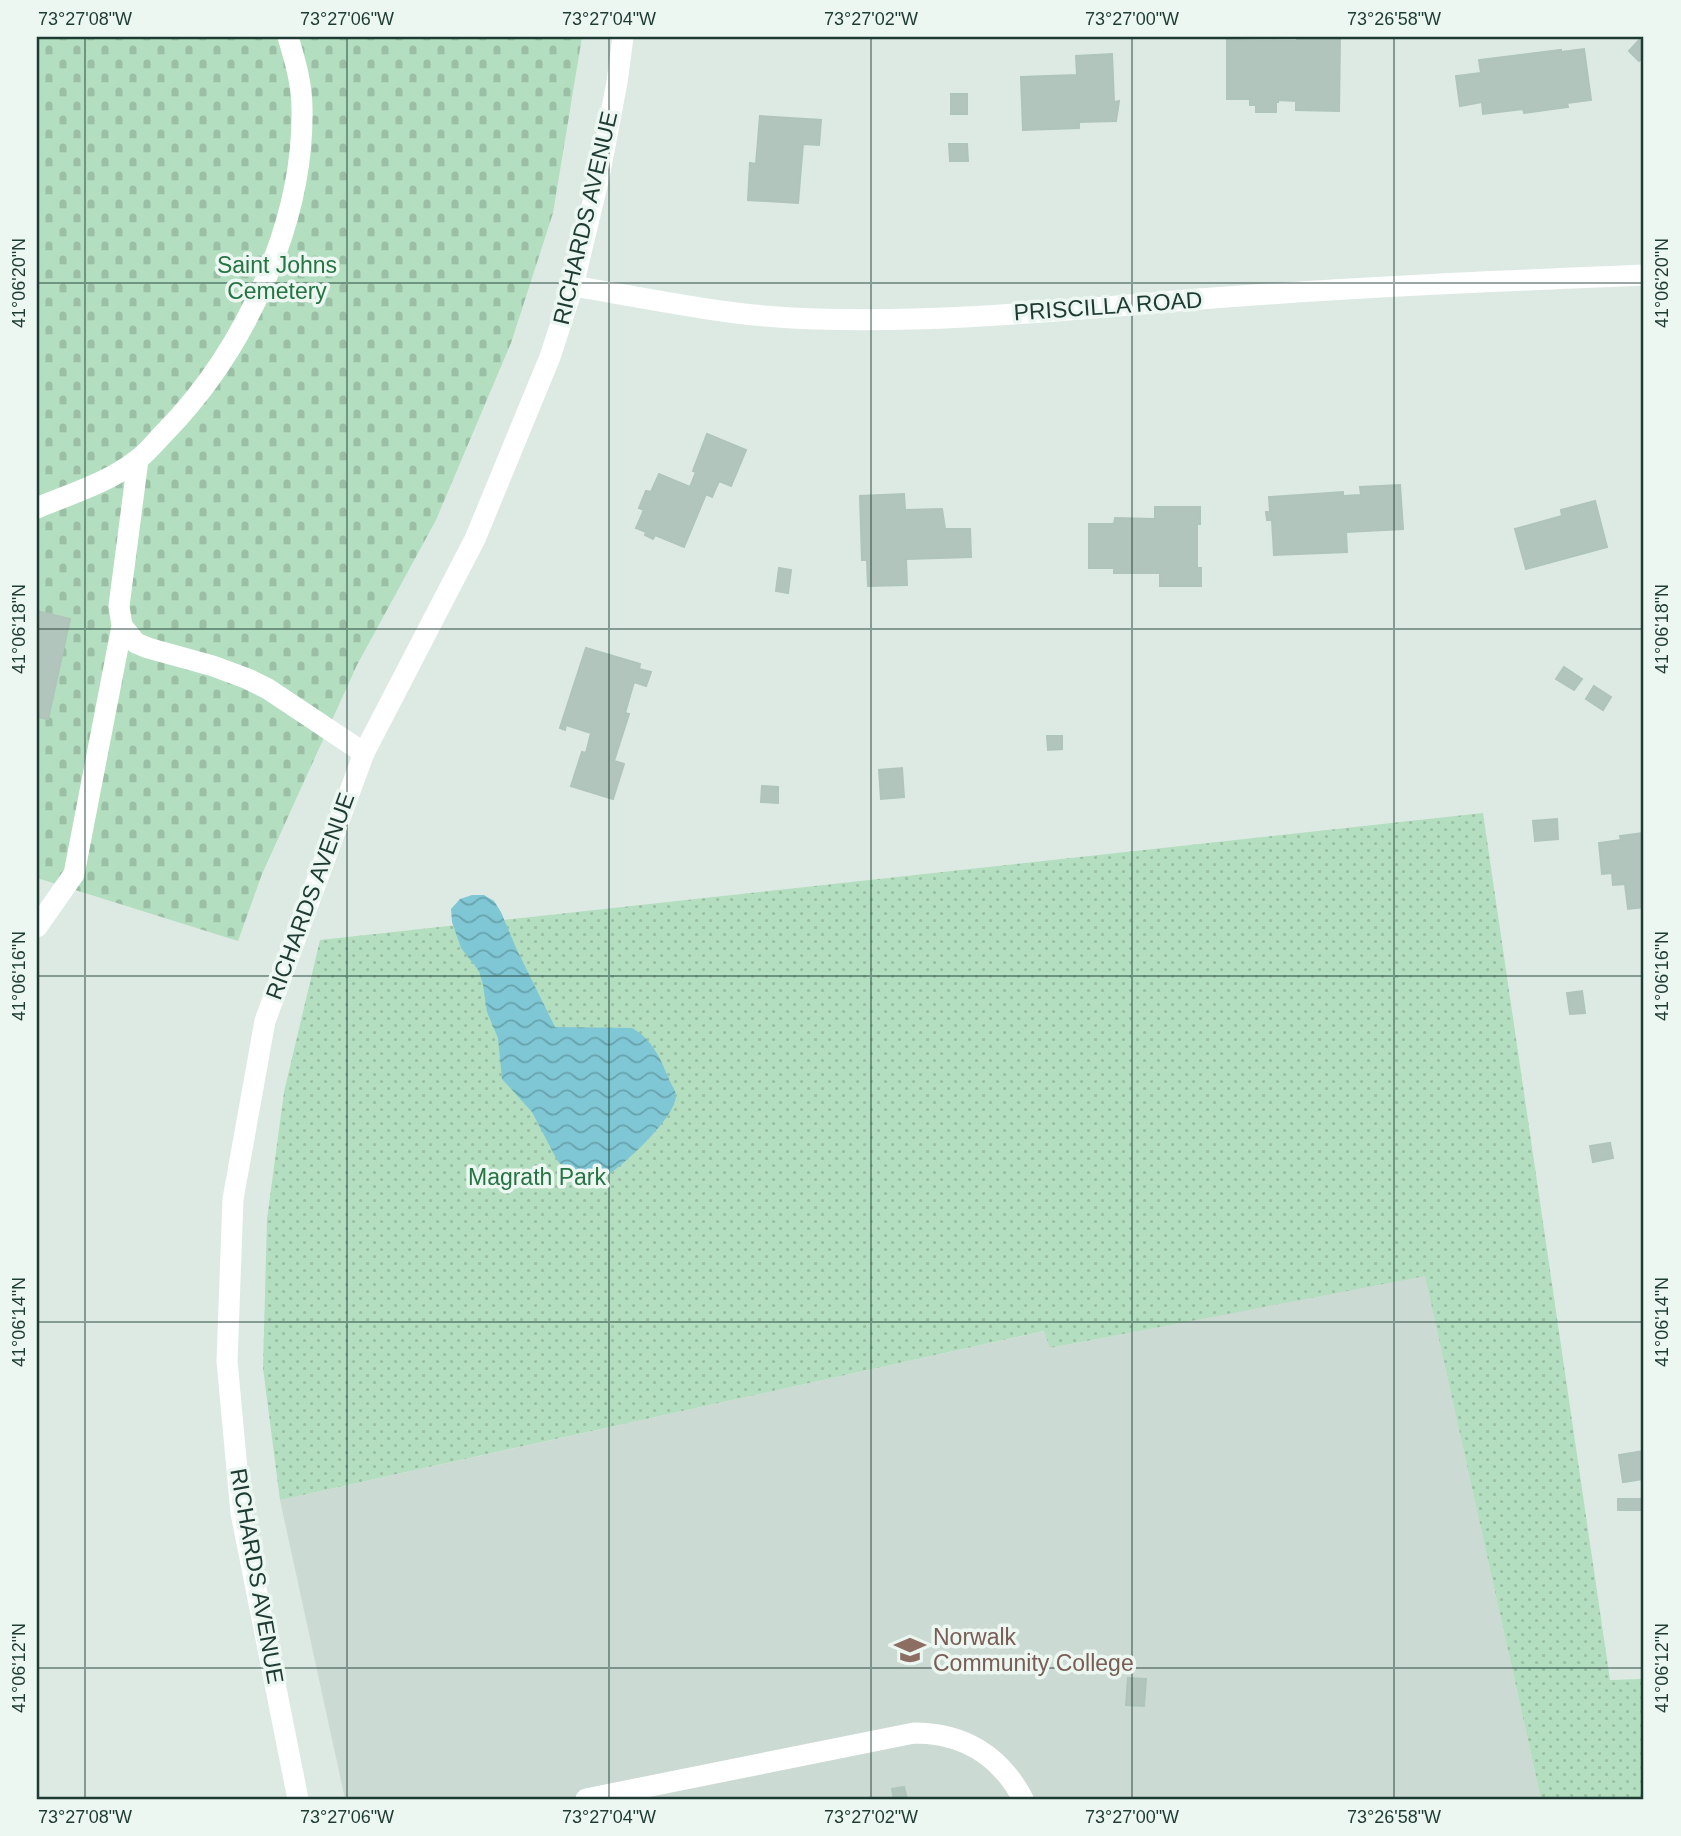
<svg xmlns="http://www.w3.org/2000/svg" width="1681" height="1836" font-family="Helvetica,sans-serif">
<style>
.built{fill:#cbdad3}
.cemetery{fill:url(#cemetery-stones)}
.park{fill:url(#park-dots)}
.water{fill:url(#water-waves)}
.building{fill:#b2c5bd;stroke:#afc4bb;stroke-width:2}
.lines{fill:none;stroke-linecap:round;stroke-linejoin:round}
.service{stroke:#fff;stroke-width:21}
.minor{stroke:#fff;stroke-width:21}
.tertiary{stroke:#fff;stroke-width:21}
.ticks{fill:none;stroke:#1d3a33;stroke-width:2;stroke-opacity:0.45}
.labels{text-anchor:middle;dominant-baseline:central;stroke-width:7;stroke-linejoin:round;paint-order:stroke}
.street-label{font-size:23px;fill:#1d3a33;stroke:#edf7f2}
.park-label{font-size:23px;fill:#257444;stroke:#edf7f2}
.education-label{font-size:23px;fill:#785e54;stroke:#edf7f2;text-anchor:start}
.neatline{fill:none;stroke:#1d3a33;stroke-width:2.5}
.ticks-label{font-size:18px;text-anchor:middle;fill:#1d3a33}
</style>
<defs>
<pattern id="cemetery-stones" width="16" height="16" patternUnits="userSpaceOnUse" patternTransform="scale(1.75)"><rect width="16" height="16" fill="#b3debf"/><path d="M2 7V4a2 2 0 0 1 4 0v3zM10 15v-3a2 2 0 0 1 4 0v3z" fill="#9abfa5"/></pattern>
<pattern id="park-dots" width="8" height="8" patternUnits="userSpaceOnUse" patternTransform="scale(1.75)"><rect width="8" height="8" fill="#b3debf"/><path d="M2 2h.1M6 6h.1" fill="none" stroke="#9abfa5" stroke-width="1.8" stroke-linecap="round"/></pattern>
<pattern id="water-waves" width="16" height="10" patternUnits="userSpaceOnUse" patternTransform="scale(1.75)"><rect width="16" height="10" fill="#7fc7d5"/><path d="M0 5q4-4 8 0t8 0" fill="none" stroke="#67a3ad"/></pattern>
</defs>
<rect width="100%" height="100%" fill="#ddeae4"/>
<!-- built -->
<path class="built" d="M1425 1275 1541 1799H345L280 1500 1045 1331 1051 1348Z"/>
<!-- cemetery -->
<path class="cemetery" d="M37 37H582L553 213 511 343 436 520 357 665 262 874 238 941 37 878Z"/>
<!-- park -->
<path class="park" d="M1483 813 1610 1680 1641 1679 1644 1691V1799H1541L1425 1276 1050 1348 1044 1331 280 1500 263 1368 267 1219 284 1092 320 940Z"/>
<!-- water -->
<path class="water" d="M472 895H484L494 901 501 912 516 948 555 1027 632 1028C653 1040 660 1058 669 1079 671 1084 675 1090 676 1094 678 1116 621 1168 603 1178 594 1183 586 1182 576 1182L557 1160 532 1112 502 1079 498 1038 487 1012 483 985 479 971 461 948 452 922 451 909 460 899Z"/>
<!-- building -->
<path class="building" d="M1297 37H1340L1339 111 1296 110V101L1278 100V102H1276V112H1256V105H1250V99H1227V40L1297 41Z
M1639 40 1644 44V56L1639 61 1629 51Z
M1584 49 1591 100 1567 103 1568 107 1524 113 1523 109 1483 114 1482 102 1460 106 1456 76 1481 73 1479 60 1561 50V52Z
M1112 54 1114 102 1119 101 1116 121 1079 122V128L1023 130 1021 77 1077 75 1076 56Z
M951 94H967V114H951Z
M760 116 821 120 819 145 803 144 798 203 748 200 750 163 756 164Z
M949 144H967L968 161H950Z
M707 434 746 450 731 486 719 481 712 497 706 494 684 547 655 535 653 539 645 535 646 532 636 528 644 510 639 508 646 491 651 492 659 474 690 487 696 472 693 471Z
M1400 485 1403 529 1346 532 1347 552 1274 555 1272 520H1267L1266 512H1270L1269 497 1343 492V496L1361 495 1360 487Z
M904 494 905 510 942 509 945 529H970L971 557 906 559 907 585 868 586 867 560H862L860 496Z
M1595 501 1607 547 1526 569 1515 529 1562 516 1561 510Z
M1155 507H1200V524H1197V568H1201V586H1160V573H1114V568H1089V524H1114L1115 518 1155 519Z
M779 568 791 570 788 593 776 591Z
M37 611 70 619 48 719 37 717Z
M586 648 640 664 639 669 651 672 646 686 634 682 625 713 629 714 614 761 624 764 613 799 571 786 582 752 586 753 591 733 566 725 565 730 560 728Z
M1564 667 1582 679 1574 690 1556 679Z
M1594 686 1611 697 1603 710 1586 699Z
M1047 736H1062V749L1048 750Z
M902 768 904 797 881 799 879 770Z
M762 786 778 787V803L761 802Z
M1557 819 1558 839 1535 841 1533 821Z
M1644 833V907L1628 909 1625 884 1613 885 1612 873 1602 874 1599 843 1621 840 1620 836Z
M1582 991 1585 1013 1570 1014 1567 993Z
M1610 1143 1613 1158 1593 1162 1590 1146Z
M1644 1451V1479L1623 1482 1619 1455Z
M1618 1499H1644V1510H1618Z
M1128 1678 1146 1679 1144 1706 1126 1705Z
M904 1787 907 1799H894L892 1789Z"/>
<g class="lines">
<!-- service -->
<path class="service" d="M138 460 119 606 122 626 136 643 148 648 213 666 248 679 268 689 364 753
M37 508C70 494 108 483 137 460 148 452 157 440 167 430 245 349 304 223 302 109 302 84 295 60 288 37
M37 927 74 874 122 626
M586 1799 914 1733C963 1733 1000 1755 1023 1799"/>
<!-- minor -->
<path class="minor" d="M573 286C646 298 719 314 792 318 933 325 1073 309 1213 298 1357 287 1500 281 1644 275"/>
<!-- tertiary -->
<path class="tertiary" d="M298 1799 241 1513 227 1361 233 1199 265 1021 364 753 475 539 550 357 573 286 599 177 617 82 623 37"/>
</g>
<!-- ticks -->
<path class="ticks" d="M85 37V1799M347 37V1799M609 37V1799M871 37V1799M1132 37V1799M1394 37V1799M37 283H1644M37 629H1644M37 976H1644M37 1322H1644M37 1668H1644"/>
<!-- icons -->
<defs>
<symbol id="university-bare" viewBox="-9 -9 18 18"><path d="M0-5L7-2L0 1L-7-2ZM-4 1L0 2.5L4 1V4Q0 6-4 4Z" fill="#8d6e63" stroke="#edf7f2" stroke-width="2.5" paint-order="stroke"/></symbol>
</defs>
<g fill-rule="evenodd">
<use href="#university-bare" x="888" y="1628" width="44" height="44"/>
</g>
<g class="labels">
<!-- street labels -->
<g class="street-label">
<text transform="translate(585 218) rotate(-77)">RICHARDS AVENUE</text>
<text transform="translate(1108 306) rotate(-4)">PRISCILLA ROAD</text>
<text transform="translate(310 896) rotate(-70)">RICHARDS AVENUE</text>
<text transform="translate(257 1576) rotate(80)">RICHARDS AVENUE</text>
</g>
<!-- park labels -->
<g class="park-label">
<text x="277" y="265">Saint Johns<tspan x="277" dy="26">Cemetery</tspan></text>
<text x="537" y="1177">Magrath Park</text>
</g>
<!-- education labels -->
<g class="education-label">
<text x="933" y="1637">Norwalk<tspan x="933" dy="26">Community College</tspan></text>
</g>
</g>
<!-- border -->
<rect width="1681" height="1836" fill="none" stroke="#edf7f2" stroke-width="77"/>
<rect x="38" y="38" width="1604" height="1760" class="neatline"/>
<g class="ticks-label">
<text x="85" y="25">73°27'08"W</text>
<text x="347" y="25">73°27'06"W</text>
<text x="609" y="25">73°27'04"W</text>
<text x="871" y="25">73°27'02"W</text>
<text x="1132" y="25">73°27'00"W</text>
<text x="1394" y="25">73°26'58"W</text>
<text transform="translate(19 283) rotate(-90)" y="6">41°06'20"N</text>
<text transform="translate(1662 283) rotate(-90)" y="6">41°06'20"N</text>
<text transform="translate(19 629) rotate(-90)" y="6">41°06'18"N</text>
<text transform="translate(1662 629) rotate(-90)" y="6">41°06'18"N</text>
<text transform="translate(19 976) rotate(-90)" y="6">41°06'16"N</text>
<text transform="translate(1662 976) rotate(-90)" y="6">41°06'16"N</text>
<text transform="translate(19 1322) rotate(-90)" y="6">41°06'14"N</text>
<text transform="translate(1662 1322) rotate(-90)" y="6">41°06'14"N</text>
<text transform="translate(19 1668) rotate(-90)" y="6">41°06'12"N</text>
<text transform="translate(1662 1668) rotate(-90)" y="6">41°06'12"N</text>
<text x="85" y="1823">73°27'08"W</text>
<text x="347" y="1823">73°27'06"W</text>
<text x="609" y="1823">73°27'04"W</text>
<text x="871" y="1823">73°27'02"W</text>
<text x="1132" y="1823">73°27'00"W</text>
<text x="1394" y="1823">73°26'58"W</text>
</g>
</svg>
